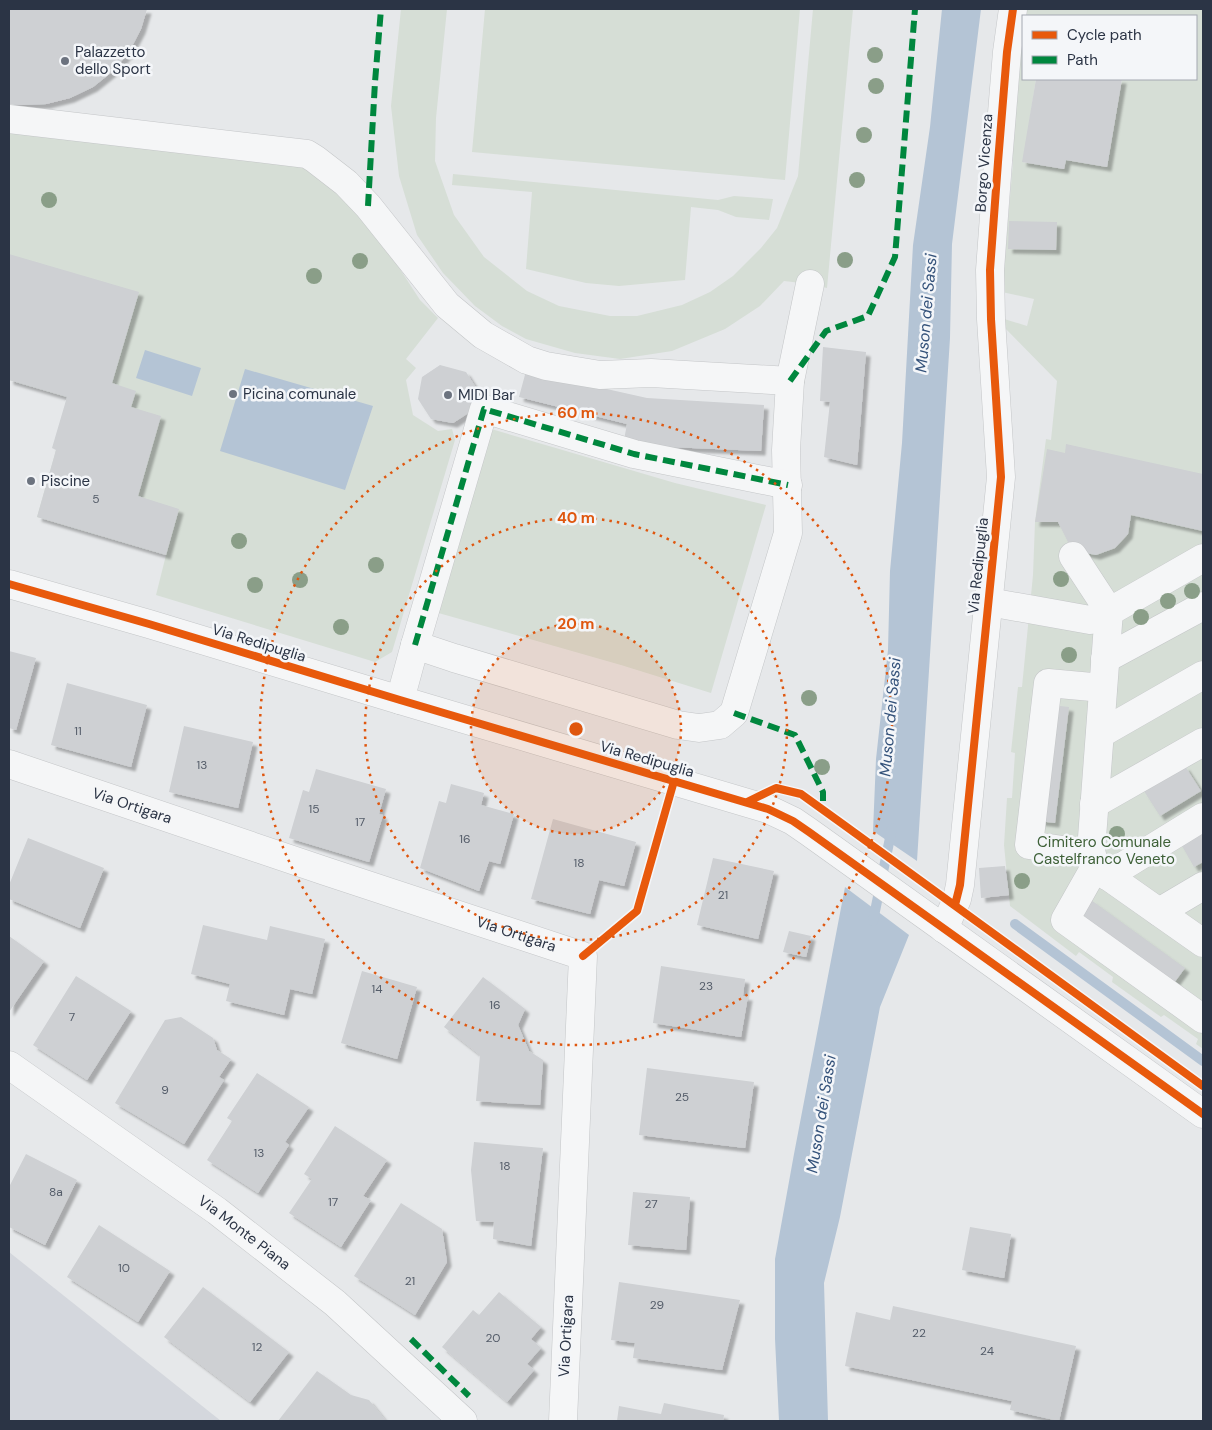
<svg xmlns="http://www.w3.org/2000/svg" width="1212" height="1430" font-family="'DM Sans',sans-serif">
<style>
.built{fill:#d4d7dd}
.green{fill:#d6ded6;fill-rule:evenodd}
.water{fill:#b4c4d5}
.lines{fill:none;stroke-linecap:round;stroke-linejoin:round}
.stream{stroke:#b4c4d5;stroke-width:10}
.building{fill:#ced0d3;filter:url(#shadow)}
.minor-casing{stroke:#c4c6c8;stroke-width:29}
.minor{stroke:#f5f6f7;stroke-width:28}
.quiet{stroke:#00873e;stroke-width:6;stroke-dasharray:12 6;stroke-linecap:butt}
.cycleway-casing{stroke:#f4f6f9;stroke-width:11}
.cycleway{stroke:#e8590c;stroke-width:8}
.tree{fill:#8a9e88}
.ring{fill:none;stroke:#df570f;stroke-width:2.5;stroke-dasharray:2.5 5}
.poi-dot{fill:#6c737f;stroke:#f4f6f9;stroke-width:2}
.labels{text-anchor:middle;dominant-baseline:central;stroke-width:5;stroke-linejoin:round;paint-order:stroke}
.number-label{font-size:12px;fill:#545c69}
.poi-label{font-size:15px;fill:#2b3445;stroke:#f4f6f9;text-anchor:start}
.street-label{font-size:15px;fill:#2b3445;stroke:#f4f6f9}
.park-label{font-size:15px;fill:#3f6138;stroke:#f4f6f9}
.water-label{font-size:16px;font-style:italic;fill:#34527a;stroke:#f4f6f9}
.centre{fill:#df570f;stroke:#f4f6f9;stroke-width:2.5}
.ring-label{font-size:15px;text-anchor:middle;font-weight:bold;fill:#df570f;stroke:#f4f6f9;stroke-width:5;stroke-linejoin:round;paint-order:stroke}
</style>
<defs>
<filter id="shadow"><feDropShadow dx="4.5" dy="4.5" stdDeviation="1" flood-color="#0004"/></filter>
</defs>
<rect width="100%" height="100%" fill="#e6e8ea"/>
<!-- built -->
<path class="built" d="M9 1252 221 1421H9Z"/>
<!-- green -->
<path class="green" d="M401 9H447L436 118 435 161 454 215 484 257 527 291 559 306 610 316H637L682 305 710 292 733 276 761 248 777 228 798 176 813 9H853L827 288 810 284 784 281 760 306 725 329 672 351 620 359 575 353 526 339 502 326 475 306 443 273 417 235 399 176 391 106Z
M485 9H800L785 180 472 152Z
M1024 9H1203V1049L1196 1044 1198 1039 1164 1015 1161 1017 1112 982 1113 977 1079 952 1076 956 1010 906 1004 845 1007 798H1012L1015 753 1011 752 1018 687H1022L1033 575 1035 522 1046 439 1051 440 1057 381 1000 323 1001 318 1027 326 1034 299 1002 292 1013 162 1008 153ZM1023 16H1196V79H1122L1107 167 1066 160 1064 169 1023 162 1036 79H1023Z
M9 131 301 165 330 181 387 249 420 300 438 318 406 359 416 368 406 380 413 415 438 431 452 429 455 440 392 652 375 662 156 595 166 555 37 517 56 450 67 397 9 380Z
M453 174 718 200 734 196 773 199 769 220 736 217 718 210 691 207 685 280 619 286 586 283 526 269 532 192 452 185Z
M488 428 675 483 766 505 711 693 621 665 435 612Z"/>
<!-- water -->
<path class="water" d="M942 9H981L952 244 950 338 917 861 873 831 876 759 888 650 890 571 902 443 913 245 930 127Z
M145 350 201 368 192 396 136 378Z
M245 369 373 406 345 490 220 451Z
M845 887 909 935 880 1007 840 1217 824 1283 828 1421H779L775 1339V1259L794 1154Z"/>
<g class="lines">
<!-- stream -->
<path class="stream" d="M873 921 892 828
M1015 924 1203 1061"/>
</g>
<!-- building -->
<path class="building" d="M9 9H147L141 29 129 52 113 71 93 87 70 98 46 104 21 105 9 104Z
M1036 79H1122L1107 167 1066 160 1064 169 1022 162Z
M1009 221 1057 222 1056 250 1008 249Z
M9 254 139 292 112 383 136 391 131 407 161 416 138 496 179 509 166 555 37 517 56 450 52 448 67 397 9 380Z
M823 347 866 352 857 465 824 457 830 402 820 401Z
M440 365 466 372 478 391 473 410 453 423 431 419 418 399 422 377Z
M526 371 647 398 764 405 761 451 623 445 627 424 519 397Z
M1066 444 1203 474V531L1131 515 1128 534 1115 548 1096 555 1081 552 1069 544 1058 522H1035L1047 449 1065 453Z
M9 651 36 658 16 730 9 728Z
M67 683 147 705 131 767 51 745Z
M1051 705 1069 707 1055 823 1038 821Z
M184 726 253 742 238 808 169 792Z
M1185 766 1201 791 1160 816 1144 791Z
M316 769 386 789 379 814 383 815 369 862 289 838 303 790 309 792Z
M451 784 484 793 481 805 514 814 500 864 489 861 479 891 420 868 439 801 446 803Z
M553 819 636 842 624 886 599 880 590 914 531 899Z
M1203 823V862L1194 867 1177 837Z
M28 838 104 868 80 928 9 899V885Z
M713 858 774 871 758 939 697 925Z
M1005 866 1009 895 981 898 979 868Z
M1091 900 1185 968 1174 983 1081 916Z
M203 925 267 940 270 926 325 939 312 994 290 989 284 1015 226 1001 230 984 191 974Z
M789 931 811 936 806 957 783 952Z
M9 936 44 961 9 1012Z
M661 966 745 979 743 996H748L741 1037 653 1023Z
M362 971 417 987 397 1059 341 1043Z
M76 976 131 1011 87 1080 33 1045Z
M483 977 525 1009 518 1025 529 1051 543 1060 540 1105 476 1101 480 1055 444 1027Z
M181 1017 213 1038 217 1050 231 1059 219 1077 224 1080 184 1144 115 1103 165 1020Z
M647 1068 754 1082 745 1148 639 1135Z
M257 1073 309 1107 285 1142 289 1145 258 1193 207 1160 232 1121 227 1118Z
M335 1126 387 1160 363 1196 371 1200 341 1247 289 1213 312 1179 304 1174Z
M474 1142 543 1148 531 1246 493 1239 494 1222 476 1221 471 1170Z
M26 1154 77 1180 45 1245 9 1227V1187Z
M633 1192 690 1197 686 1250 628 1245Z
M401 1203 442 1229 447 1262 415 1315 354 1276Z
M99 1225 170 1271 138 1322 67 1277Z
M970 1227 1011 1234 1004 1278 962 1270Z
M619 1282 740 1300 722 1370 633 1358 635 1343 611 1340Z
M203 1287 289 1352 250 1402 164 1337Z
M499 1292 541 1327 531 1339 541 1348 527 1364 534 1370 507 1402 442 1347 473 1310 479 1315Z
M893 1306 1076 1346 1059 1421 1010 1410 1012 1401 845 1366 856 1312 890 1320Z
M317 1371 351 1395 369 1400 386 1421H278Z
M664 1403 724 1415 723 1421H617L619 1406 661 1414Z"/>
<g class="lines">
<defs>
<g id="minor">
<path d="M9 119 307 154 315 159 346 183 368 206 447 305 483 335 527 360 546 366 600 375 651 373 790 381 786 450 788 533 734 713 720 725 699 728 678 725 454 658 415 645 400 700"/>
<path d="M790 381 810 284"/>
<path d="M1073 556 1109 611 1091 851"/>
<path d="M9 584 149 624 400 700 768 809 793 821 809 832 1203 1114"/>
<path d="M989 602 1090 620 1114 609 1203 558"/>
<path d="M415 645 484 409 634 454 788 485"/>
<path d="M1105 659 1203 606"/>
<path d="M1103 688 1048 683 1029 845 1076 852 1091 851 1095 867 1203 943"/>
<path d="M1100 734 1203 675"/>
<path id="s1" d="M9 764 325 871 583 956 563 1421"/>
<path d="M1094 804 1203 742"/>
<path d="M1095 867 1065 920 1203 1019"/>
<path d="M1107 876 1203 817"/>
<path d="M1159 912 1203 886"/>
<path d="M944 929 957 899 960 885 1001 477 991 319 990 270 998 162 1007 52 1013 9"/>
<path id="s2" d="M9 1065 217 1211 335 1303 463 1421"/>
</g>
</defs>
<!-- minor casing -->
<use href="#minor" class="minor-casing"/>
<!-- minor -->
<use href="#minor" class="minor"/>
<!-- quiet -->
<path class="quiet" d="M368 206 375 82 381 9
M790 381 826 331 868 316 895 257 915 9
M415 645 484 409 634 454 788 485
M734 713 795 735 823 792V801
M411 1339 469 1396"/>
<defs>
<path id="cycleway" d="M9 584 149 624 400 700 768 809 793 821 809 832 1203 1114
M747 802 776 788 801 794 844 825 1203 1086
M955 905 960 885 1001 477 991 319 990 270 998 162 1007 52 1013 9
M583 956 637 911 674 781"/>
</defs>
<!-- cycleway casing -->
<use href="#cycleway" class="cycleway-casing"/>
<!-- cycleway -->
<use href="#cycleway" class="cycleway"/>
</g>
<!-- trees -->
<g class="tree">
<circle cx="875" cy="55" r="8"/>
<circle cx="876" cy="86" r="8"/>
<circle cx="864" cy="135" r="8"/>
<circle cx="857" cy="180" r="8"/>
<circle cx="49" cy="200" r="8"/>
<circle cx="845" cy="260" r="8"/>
<circle cx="360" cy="261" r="8"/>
<circle cx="314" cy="276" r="8"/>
<circle cx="239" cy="541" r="8"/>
<circle cx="376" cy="565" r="8"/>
<circle cx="1061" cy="579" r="8"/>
<circle cx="300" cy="580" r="8"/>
<circle cx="255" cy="585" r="8"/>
<circle cx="1192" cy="591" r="8"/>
<circle cx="1168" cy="601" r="8"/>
<circle cx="1141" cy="617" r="8"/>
<circle cx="341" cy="627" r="8"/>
<circle cx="1069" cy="655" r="8"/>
<circle cx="809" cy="698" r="8"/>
<circle cx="822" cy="767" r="8"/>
<circle cx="1117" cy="834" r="8"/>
<circle cx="1022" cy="881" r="8"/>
</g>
<!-- distance rings -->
<circle cx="576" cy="729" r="105" fill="#df570f" fill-opacity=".12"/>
<g class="ring">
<circle cx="576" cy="729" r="105"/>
<circle cx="576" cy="729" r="211"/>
<circle cx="576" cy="729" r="316"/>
</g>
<!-- markers -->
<g class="poi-dot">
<circle cx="65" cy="61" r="5"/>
<circle cx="233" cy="394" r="5"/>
<circle cx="448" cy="395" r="5"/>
<circle cx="31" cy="481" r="5"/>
</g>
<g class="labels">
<!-- number labels -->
<g class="number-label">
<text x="96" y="499">5</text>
<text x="78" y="731">11</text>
<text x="202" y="765">13</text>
<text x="314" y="809">15</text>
<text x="360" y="822">17</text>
<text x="465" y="839">16</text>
<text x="579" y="863">18</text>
<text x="723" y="895">21</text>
<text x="706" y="986">23</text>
<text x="377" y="989">14</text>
<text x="495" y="1005">16</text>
<text x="72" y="1017">7</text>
<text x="165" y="1090">9</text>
<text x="682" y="1097">25</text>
<text x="259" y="1153">13</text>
<text x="505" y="1166">18</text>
<text x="56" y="1192">8a</text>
<text x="333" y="1202">17</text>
<text x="651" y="1204">27</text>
<text x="124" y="1268">10</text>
<text x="410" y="1281">21</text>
<text x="657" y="1305">29</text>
<text x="919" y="1333">22</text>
<text x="493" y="1338">20</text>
<text x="257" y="1347">12</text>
<text x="987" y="1351">24</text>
</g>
<!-- poi labels -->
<g class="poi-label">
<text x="75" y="52">Palazzetto<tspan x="75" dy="17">dello Sport</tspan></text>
<text x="243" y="394">Picina comunale</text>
<text x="458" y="395">MIDI Bar</text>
<text x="41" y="481">Piscine</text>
</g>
<!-- street labels -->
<g class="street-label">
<text transform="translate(984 163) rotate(-86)">Borgo Vicenza</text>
<text transform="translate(978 566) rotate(-84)">Via Redipuglia</text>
<text transform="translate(259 643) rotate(17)">Via Redipuglia</text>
<text transform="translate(647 759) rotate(16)">Via Redipuglia</text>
<text stroke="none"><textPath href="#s1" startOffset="130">Via Ortigara</textPath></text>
<text stroke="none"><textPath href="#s1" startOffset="535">Via Ortigara</textPath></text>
<text stroke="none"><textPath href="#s2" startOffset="289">Via Monte Piana</textPath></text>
<text transform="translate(566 1336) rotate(-87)">Via Ortigara</text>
</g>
<!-- park labels -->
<g class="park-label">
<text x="1104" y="842">Cimitero Comunale<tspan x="1104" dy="17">Castelfranco Veneto</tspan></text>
</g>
<!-- water labels -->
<g class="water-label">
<text transform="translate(926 313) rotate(-85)">Muson dei Sassi</text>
<text transform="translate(890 717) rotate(-85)">Muson dei Sassi</text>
<text transform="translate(821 1114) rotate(-81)">Muson dei Sassi</text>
</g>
</g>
<circle cx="576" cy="729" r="8" class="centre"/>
<g class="ring-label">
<text x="576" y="418">60 m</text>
<text x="576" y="523">40 m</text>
<text x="576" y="629">20 m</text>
</g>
<!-- border -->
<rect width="1212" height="1430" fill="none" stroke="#2b3445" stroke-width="20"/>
<!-- legend -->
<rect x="1022" y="15" width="175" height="65" fill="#f4f6f9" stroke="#a4a8b1"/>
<rect x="1032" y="31" width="25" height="8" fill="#e8590c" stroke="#a4a8b1"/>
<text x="1067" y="40" font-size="15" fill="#2b3445">Cycle path</text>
<rect x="1032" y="56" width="25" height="8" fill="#00873e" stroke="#a4a8b1"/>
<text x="1067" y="65" font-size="15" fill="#2b3445">Path</text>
</svg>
